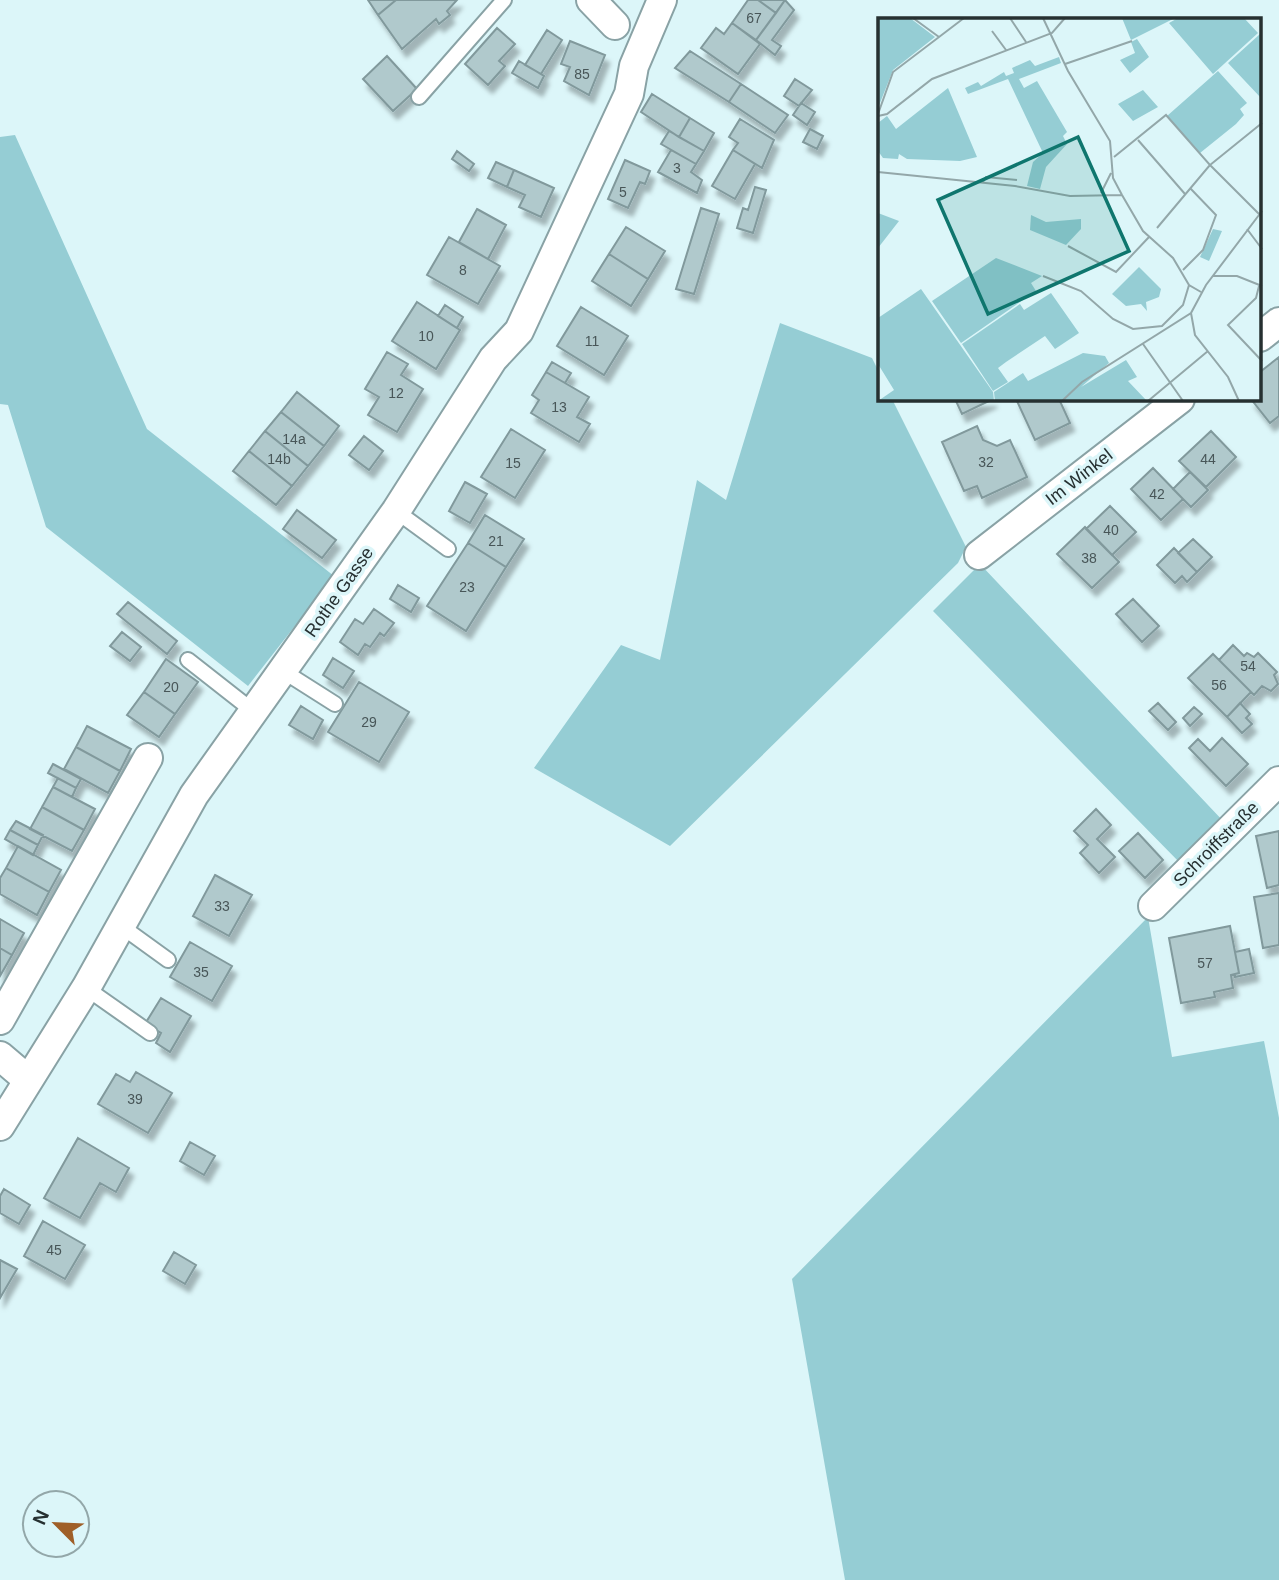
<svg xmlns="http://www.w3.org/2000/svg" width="1279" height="1580" font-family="Arial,sans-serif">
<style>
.green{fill:#95cdd4}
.building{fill:#b0c9cc;stroke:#81999c;stroke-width:2;filter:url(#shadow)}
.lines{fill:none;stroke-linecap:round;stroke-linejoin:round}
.service-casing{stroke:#89a2a5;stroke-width:18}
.minor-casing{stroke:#89a2a5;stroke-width:32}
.service{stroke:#fff;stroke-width:14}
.minor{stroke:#fff;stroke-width:28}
.labels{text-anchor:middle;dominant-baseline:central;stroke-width:7;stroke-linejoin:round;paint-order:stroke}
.number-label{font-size:14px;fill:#485658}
.street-label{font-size:18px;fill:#263031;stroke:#dcf6f9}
.inset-road{fill:none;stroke:#93a7a9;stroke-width:2}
.view{fill:#0f766e;fill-opacity:0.15;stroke:#0f766e;stroke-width:3.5}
.inset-edge{fill:none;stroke:#263031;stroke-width:3.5}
</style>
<defs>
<filter id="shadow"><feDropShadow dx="4.5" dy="8" stdDeviation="2" flood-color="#0004"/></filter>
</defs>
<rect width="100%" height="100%" fill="#dcf6f9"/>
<!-- green -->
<path class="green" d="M15 135 147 429 334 576 248 686 46 527 8 405 0 404V137Z
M780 323 872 358 880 374V399H892L966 547 958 563 670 846 534 768 621 645 660 660 697 480 726 500Z
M980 564 1225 823 1181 864 933 611Z
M1148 917 1172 1057 1264 1041 1279 1118V1580H845L792 1279Z"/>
<!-- building -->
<path class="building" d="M368 0H396L378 15Z
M396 0H457L447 11 450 15 439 24 436 19 402 49 378 15Z
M748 0H758L776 13 756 40 732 23Z
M758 0H785L776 13Z
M785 0 794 10 772 40 781 46 775 55 756 40Z
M732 23 760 44 738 74 701 48 716 28 724 34Z
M497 28 515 44 499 61 505 66 488 85 465 64Z
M547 30 562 40 541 74 525 65Z
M570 41 605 55 589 95 564 81 570 67 561 64Z
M690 51 741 84 729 102 675 68Z
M387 56 417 89 393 111 363 79Z
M519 61 544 76 538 88 512 73Z
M795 79 812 90 799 106 784 96Z
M741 84 788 115 775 133 729 102Z
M652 94 690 118 679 137 641 112Z
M801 103 815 112 807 125 793 115Z
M690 118 714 133 704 151 679 137Z
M740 119 774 140 762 168 733 150 738 143 729 137Z
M810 129 823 136 817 149 803 142Z
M669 131 704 151 696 164 661 144Z
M671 150 696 164 691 172 702 180 697 193 658 172Z
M733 150 755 164 735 199 712 186Z
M457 151 474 164 469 171 452 159Z
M625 160 650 171 645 184 640 182 628 208 608 199Z
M496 162 514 170 507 187 488 178Z
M514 170 554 188 541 217 519 207 525 195 507 187Z
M755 187 766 190 753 233 737 228 743 208 748 210Z
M701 208 719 214 694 294 676 289Z
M477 209 506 225 488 259 459 242Z
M626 227 665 251 648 279 609 254Z
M449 237 500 266 478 304 427 275Z
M609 254 648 279 631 306 592 281Z
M417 302 460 330 436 369 392 341Z
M445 305 463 317 457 328 438 316Z
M581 307 628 336 604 375 557 346Z
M387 352 408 364 401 375 423 389 397 432 368 415 379 397 365 389Z
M1279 357V416L1270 423 1251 399H1260V372Z
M552 362 571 373 565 383 546 372Z
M546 372 589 397 577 417 590 424 579 442 531 413 539 400 532 395Z
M297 392 339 426 324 446 281 412Z
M955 399H993L962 414Z
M1016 399H1059L1070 423 1035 440Z
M281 412 324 446 308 466 265 431Z
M977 426 983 440 997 446 1010 440 1027 477 982 498 977 486 964 491 942 442Z
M511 429 545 450 515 498 481 477Z
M265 431 308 466 292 486 249 451Z
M1211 431 1236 457 1206 487 1179 461Z
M364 436 383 451 369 470 349 455Z
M249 451 292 486 276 505 233 471Z
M1153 468 1183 499 1161 520 1131 489Z
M1190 472 1208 490 1191 507 1173 489Z
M465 482 487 494 470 523 449 511Z
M1110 506 1136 532 1112 555 1086 529Z
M297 510 336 540 322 558 283 529Z
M485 515 524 539 506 567 468 543Z
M1085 527 1119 562 1092 588 1057 554Z
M1193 539 1212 557 1197 572 1178 553Z
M468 543 506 567 466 631 427 606Z
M1174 548 1197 572 1187 582 1182 576 1175 583 1157 565Z
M398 585 419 598 411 612 390 599Z
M1133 599 1159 626 1142 642 1116 614Z
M128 602 177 641 167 654 117 614Z
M374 609 394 623 384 636 380 633 370 647 365 644 358 655 340 642 355 619 363 624Z
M122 632 141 647 130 661 110 646Z
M1233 645 1244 656 1247 653 1254 657 1258 653 1277 672 1274 675 1278 684 1271 691 1262 686 1254 695 1219 660Z
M1213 654 1251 692 1227 717 1188 678Z
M333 658 354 671 343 688 323 675Z
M166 659 198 682 175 714 144 692Z
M359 682 409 712 379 762 328 732Z
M144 692 175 714 159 737 127 715Z
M1158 703 1176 722 1168 730 1149 711Z
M1240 703 1250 714 1246 718 1252 724 1242 733 1227 717Z
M301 706 323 720 313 739 289 725Z
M1194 707 1202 714 1190 726 1183 718Z
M87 726 131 749 120 771 76 747Z
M1222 738 1248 764 1226 786 1189 748 1198 739 1210 751Z
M76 747 120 771 108 793 64 769Z
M53 764 81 779 76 788 48 773Z
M58 778 76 788 72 797 53 787Z
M53 787 95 809 84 830 42 807Z
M42 807 84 830 72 851 30 829Z
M1096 809 1111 825 1097 839 1115 857 1099 873 1080 853 1088 845 1074 831Z
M16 821 43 835 38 845 10 830Z
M10 830 38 845 33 855 5 839Z
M1279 831V885L1267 888 1256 836Z
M1138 833 1163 860 1145 878 1119 851Z
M18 846 61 870 49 892 6 868Z
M6 868 49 892 37 915 0 894V878Z
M215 875 252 895 229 936 193 916Z
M1279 893V945L1263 948 1254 897Z
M0 919 24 933 12 955 0 948Z
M1230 926 1239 973 1231 975 1233 988 1214 992 1215 997 1181 1003 1169 938Z
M190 942 232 966 212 1001 170 977Z
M0 948 12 955 0 976Z
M1249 949 1254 973 1235 977V974L1239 973 1235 952Z
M161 998 191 1016 170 1052 156 1043 161 1033 145 1024Z
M136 1072 172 1093 148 1133 98 1104 116 1074 130 1082Z
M78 1138 129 1168 116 1192 100 1183 80 1218 44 1198Z
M190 1142 215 1156 204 1175 180 1161Z
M4 1189 30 1205 19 1224 0 1213V1196Z
M43 1221 85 1245 65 1279 24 1256Z
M174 1252 196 1265 185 1284 163 1271Z
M0 1260 17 1269 0 1298Z"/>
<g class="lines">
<defs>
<path id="service" d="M419 97 504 0
M396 511 448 549
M188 660 253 711
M283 671 335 704
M121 926 168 960
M86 988 150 1033"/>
<path id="minor" d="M591 0 615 25
M1260 337 1279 322
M979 555 1180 399
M1153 906 1279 781
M0 1020 148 758
M0 1056 27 1079
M0 1126 86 988 194 795 396 511 493 359 519 331 629 94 634 66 662 0"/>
</defs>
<!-- service casing -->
<use href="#service" class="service-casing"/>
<!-- minor casing -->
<use href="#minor" class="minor-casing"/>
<!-- service -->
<use href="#service" class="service"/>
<!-- minor -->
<use href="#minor" class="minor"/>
</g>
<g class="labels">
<!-- number labels -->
<g class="number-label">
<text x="754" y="18">67</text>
<text x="582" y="74">85</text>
<text x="677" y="168">3</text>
<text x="623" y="192">5</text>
<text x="463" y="270">8</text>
<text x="426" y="336">10</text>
<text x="592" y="341">11</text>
<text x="396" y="393">12</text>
<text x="559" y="407">13</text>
<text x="294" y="439">14a</text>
<text x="279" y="459">14b</text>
<text x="1208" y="459">44</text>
<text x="986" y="462">32</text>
<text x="513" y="463">15</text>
<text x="1157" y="494">42</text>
<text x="1111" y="530">40</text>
<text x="496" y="541">21</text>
<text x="1089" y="558">38</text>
<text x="467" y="587">23</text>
<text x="1248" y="666">54</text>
<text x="1219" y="685">56</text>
<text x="171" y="687">20</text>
<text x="369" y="722">29</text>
<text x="222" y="906">33</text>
<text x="1205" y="963">57</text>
<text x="201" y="972">35</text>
<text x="135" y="1099">39</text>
<text x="54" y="1250">45</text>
</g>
<!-- street labels -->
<g class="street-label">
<text transform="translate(1079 477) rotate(-38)">Im Winkel</text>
<text transform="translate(339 592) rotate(-55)">Rothe Gasse</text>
<text transform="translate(1216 844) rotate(-45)">Schroiffstraße</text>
</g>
</g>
<!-- overview -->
<g transform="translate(878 18)">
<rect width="383" height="383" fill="#dcf6f9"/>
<path d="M0 0H32L57 19 15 52 0 90ZM244 0H297L253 22ZM300 0H366L380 15 335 56 291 5ZM382 16 384 18 383 80 350 45ZM259 21 271 39 252 55 242 42 257 35 253 24ZM181 39 183 45 141 61 146 70 159 63 189 114 185 118 189 126 168 149 162 171 149 168 155 144 165 135 130 61 90 76 87 70 100 64 103 68 126 54 128 58 136 55 134 50 152 42 157 48ZM340 53 369 85 362 91 366 97 358 106 322 135 289 98ZM70 70 99 139 82 143 29 141 21 136 20 141 5 140 0 133V105L9 98 18 111ZM265 72 280 89 255 103 240 86ZM0 195 21 203 0 230ZM153 197 168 204 203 201V211L188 227 152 212ZM335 211 344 213 331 243 322 239ZM118 240 164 258 153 265 158 273 83 325 54 283ZM261 249 283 271 281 279 268 284 269 293 263 286 248 288 234 276ZM43 271 115 374 116 383H0L16 372 0 346V300ZM173 275 201 315 177 331 167 318 128 344 120 350 130 364 115 373 84 326 142 286 146 292ZM205 335 227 338 231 345 203 369 248 342 259 359 250 363 268 382 117 383 116 374 145 355 150 363Z" fill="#95cdd4"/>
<path class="inset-road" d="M35 0 61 19M132 0 148 24M165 0 190 53 232 123 235 160 244 177 265 213 295 240 311 267 323 274M114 13 128 32M187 46 254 23M0 96 15 54 86 0M0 98 9 96 54 61 174 15 187 0M260 122 307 176M236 139 288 97 332 147 279 210M0 154 137 168 192 178 244 177M105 164 108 159 139 162M223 175 233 155M381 196 332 147 384 105M369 211 384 231M190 228 238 254 271 219M305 252 325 232 338 197 312 170M165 258 203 273 235 301 255 311 284 308 305 287 311 267M335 258H359L384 268M381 268 378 280 350 307 384 343M313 295 317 317 350 359 361 383M265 326 305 383M184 383 204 364 313 295 328 267 384 193M270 383 330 333"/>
<path class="view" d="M200 119 251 233 110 296 60 182Z"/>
<rect width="383" height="383" class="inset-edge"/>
</g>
<!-- north arrow -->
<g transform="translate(56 1524) rotate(294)"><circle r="33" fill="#dcf6f9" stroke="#93a7a9" stroke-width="2"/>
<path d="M0-5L12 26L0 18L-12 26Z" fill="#9f5f28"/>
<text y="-10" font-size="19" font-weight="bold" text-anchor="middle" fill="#263031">N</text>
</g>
</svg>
